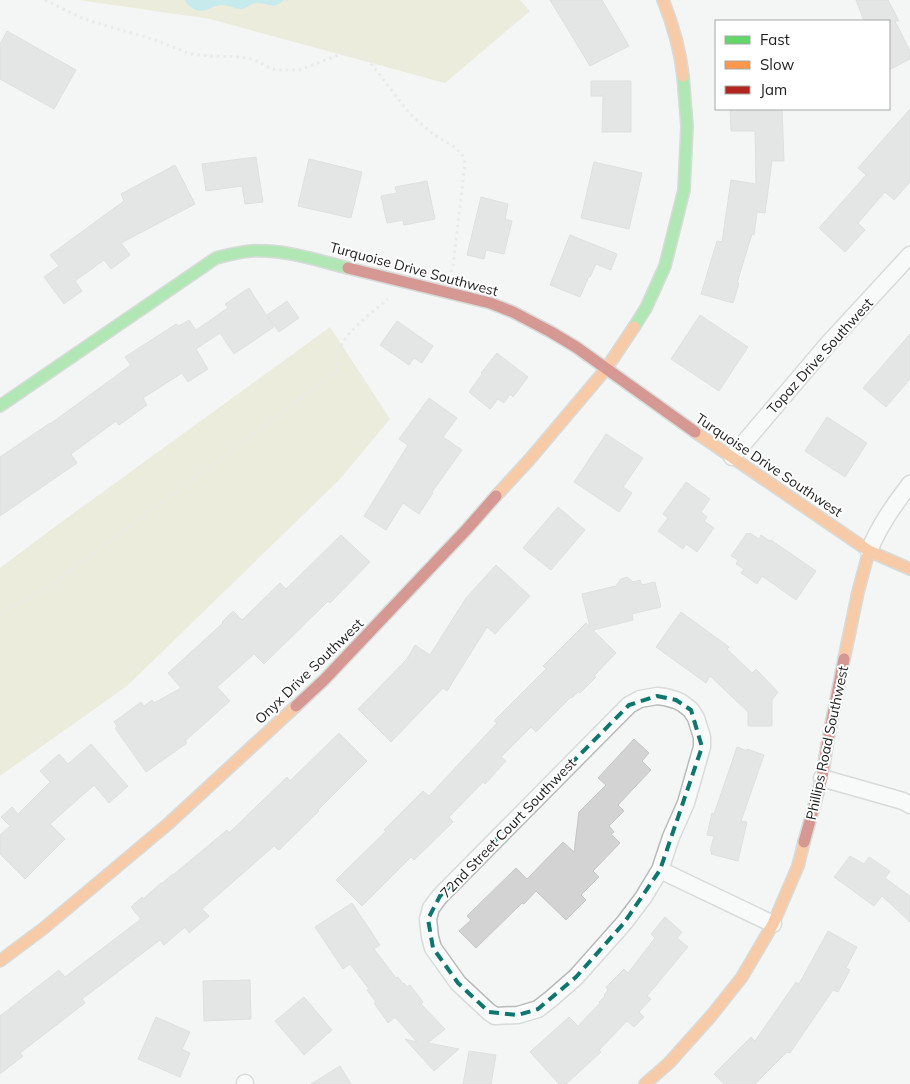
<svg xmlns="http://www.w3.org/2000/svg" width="910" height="1084" font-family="Mulish,sans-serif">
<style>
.green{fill:#e5dfbf}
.water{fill:#93dce2}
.building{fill:#d2d3d2;stroke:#c5c6c5}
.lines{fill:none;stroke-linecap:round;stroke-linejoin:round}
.street-casing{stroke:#b7bab8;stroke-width:19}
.fast-casing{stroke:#b7bab8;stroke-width:14}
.slow-casing{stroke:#b7bab8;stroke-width:14}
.jam-casing{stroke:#b7bab8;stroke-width:14}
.path{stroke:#ddd;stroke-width:3;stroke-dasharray:2.5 4;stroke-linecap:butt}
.street{stroke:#fdfefd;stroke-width:16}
.fast{stroke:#63d668;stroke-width:11}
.slow{stroke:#ff974d;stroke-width:11}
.jam{stroke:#b3261e;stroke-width:11}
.marked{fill:none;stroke:#0f766e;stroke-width:4;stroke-dasharray:10 6;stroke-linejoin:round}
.labels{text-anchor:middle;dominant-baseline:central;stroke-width:4;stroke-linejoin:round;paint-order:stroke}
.street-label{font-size:14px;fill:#202220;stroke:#fff}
</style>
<rect width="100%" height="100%" fill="#f3f6f4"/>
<!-- green -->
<path class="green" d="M79 0H520L530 11 445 83 210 19Z
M330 327 390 419 340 479 127 686 0 776V568L56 526Z"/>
<!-- water -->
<path class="water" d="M185 0H284C272 12 267 1 255 3 250 4 247 9 241 9 235 9 229 5 222 5 213 5 206 13 196 10 191 8 187 5 185 0Z"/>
<!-- building -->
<path class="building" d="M550 0H602L629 46 590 66Z
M856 0H888L899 21H895L910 51V59L889 70V21H864Z
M7 31 76 70 54 109 0 79V44Z
M591 81H631V132H602L603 96H591Z
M730 109H782L784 161H772L765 213 757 212 754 235 752 234 737 283H739L733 303 701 294 717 241 722 242 731 180 756 184 755 131H731Z
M910 109V182L894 200 885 192 858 223 865 230 845 252 819 228 866 175 858 168Z
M256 157 263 202 245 204 242 186 206 191 202 164Z
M309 159 362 172 351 218 298 206Z
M594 162 642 173 629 229 581 218Z
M175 165 195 204 121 243 130 255 111 269 104 260 75 281 82 291 64 304 44 277 59 266 50 255 124 201 121 194Z
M427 181 435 219 404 225 403 220 387 223 381 196 397 193 395 187Z
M481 197 508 204 505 219 512 221 504 254 486 250 484 259 467 255Z
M570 235 617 254 611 270 596 264 590 277 589 276 580 297 550 285Z
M249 288 274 327 234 354 220 333 196 349 208 369 188 382 182 373 143 398 147 405 119 425 116 421 71 454 77 463 0 516V457L50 423V424L131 365 125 357 176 324 179 326 189 320 196 330 228 308 225 304Z
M287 301 299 318 279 332 267 315Z
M700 315 748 347 719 391 671 359Z
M397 321 433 346 422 363 414 358 409 365 380 345Z
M910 334V379L886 407 863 388Z
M497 353 528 377 513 397 510 394 504 403 498 399 490 409 469 392 482 374 481 373Z
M429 398 457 418 443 437 462 450 432 492 433 493 419 514 403 503 386 530 364 516 408 445 399 439Z
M827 417 867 443 845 477 805 451Z
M606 434 643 458 623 487 632 493 619 512 574 482Z
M686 482 710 499 701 512 707 517 704 521 714 528 697 552 686 544 683 549 658 531 668 518 663 514Z
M558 507 585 530 551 570 523 548Z
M747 533 749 534 750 533 759 539 761 535 770 541 771 540 816 571 796 600 762 576 757 584 741 573 744 569 736 564 738 560 731 556Z
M341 535 370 562 330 603 328 601 264 664 254 654 217 687 230 701 185 741 187 743 146 772 115 728 117 726 114 722 141 702 144 706 152 700 154 703 181 688 168 673 223 623 222 622 233 611 242 620 280 583 286 589Z
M496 565 530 596 495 634 487 627 447 691 443 688 391 742 358 709 407 659 415 645 430 655 466 598Z
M627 577 633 582 640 580 642 585 655 582 661 607 632 614 633 620 593 630 616 653 594 676 596 677 580 693 578 692 572 698 571 697 536 732 531 727 501 757 506 761 485 784 483 782 449 817 453 822 414 860 411 857 362 906 336 880 386 831 384 830 423 791 429 796 497 723 494 721 546 669 543 666 586 623 590 627 582 594 616 586 621 579Z
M681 612 729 647 727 649 752 673 756 669 778 692 772 700V726H748V712L710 676 706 683 656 647Z
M339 733 367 761 318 810 319 811 279 850 274 846 202 909 209 916 189 933 185 927 164 945 160 940 82 999 85 1003 20 1053 23 1056 0 1074V1016L59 970 65 977 141 919 131 907 142 897 143 899 161 883V884L173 874V875L227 830 229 833 287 777 290 781Z
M634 739 649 753 642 761 651 770 618 805 624 811 609 826 614 832 611 834 620 843 593 871 599 877 581 895 586 900 566 920 536 891 524 904 522 903 476 948 459 931 471 920 467 916 516 868 527 879 563 842 574 852 579 812 606 785 598 778Z
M91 744 128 786 109 803 94 785 50 824 65 839 25 879 0 854V835L10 826 1 817 12 807 18 814 50 782 40 771 59 754 68 764Z
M737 747 747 751V749L764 755 741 821 747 822 738 861 711 854 712 851H710L714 836 707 835 712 813 714 814Z
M850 856 864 864 869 857 890 871 885 878 910 896V922L882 896 874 906 834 877Z
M352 903 380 945 374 949 396 978 398 977 403 984 404 983 407 987 410 985 423 1002 421 1004 445 1029 428 1043 459 1049 434 1071 405 1039 417 1042 395 1017 388 1023 374 1003 376 1002 367 990 369 989 350 964 343 969 315 927Z
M665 917 682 932 677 938 688 947 647 996 651 999 639 1012 644 1017 634 1027 627 1021 599 1050 601 1052 566 1084H559L530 1052 569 1017 578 1026 600 1003 599 1002 605 996 604 995 608 990 606 987 624 969 628 973 655 938 651 934Z
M828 931 857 947 846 968 850 970 838 992 833 990 790 1053 787 1052 755 1084H724L714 1074 751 1037 755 1041 796 982 799 984Z
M250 980 251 1019 204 1021 203 981Z
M304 997 332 1030 304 1055 275 1021Z
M156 1017 190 1032 182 1049 190 1053 180 1077 138 1059Z
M469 1051 496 1055 491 1084H463Z
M340 1066 351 1084H311Z"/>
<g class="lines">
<defs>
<path id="street" d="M732 457 828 344 910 255
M869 551C879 526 894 505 910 484
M657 696 665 697 676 700 682 703 691 710 696 718 702 737V747L686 803 671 837 660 870 643 898 624 923 576 977 552 998 538 1009 518 1015 495 1016 489 1012 458 983 433 948 430 937 428 919 431 908 440 896 629 705 640 699Z
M822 778 903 801 910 805
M660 870 773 924
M245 1083V1084"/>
<path id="fast" d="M634 327 646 308 665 266 684 190 687 126 683 76
M0 406 216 258C227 255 239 252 251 251 284 249 316 260 348 268"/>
<path id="slow" d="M663 0C673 25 680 49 683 76
M695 432 869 551 910 569
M496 496 530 459 606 369 634 327
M844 659 858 592 869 551
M0 961 44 928 168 824 296 706
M645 1084 669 1063 711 1016 742 977 773 924 798 866 804 842"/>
<path id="jam" d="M348 268 490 303 513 312 551 332 576 347 695 432
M296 706 324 680 467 529 496 496
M804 842 822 778 827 745 844 659"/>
</defs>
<!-- street casing -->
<use href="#street" class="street-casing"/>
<!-- fast casing -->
<use href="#fast" class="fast-casing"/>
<!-- slow casing -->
<use href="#slow" class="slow-casing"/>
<!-- jam casing -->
<use href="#jam" class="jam-casing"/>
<!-- path -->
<path class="path" d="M45 0 84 19 155 40 191 54 210 56 242 57 257 61 272 69 280 70H299L344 53 355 55 365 58 373 66 410 114 433 134 453 146 462 154 465 163 453 266 451 272
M0 614 47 588 337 372C338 363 337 353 342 344 350 329 375 310 388 299"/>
<!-- street -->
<use href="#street" class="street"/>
<!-- fast -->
<use href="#fast" class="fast"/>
<!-- slow -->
<use href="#slow" class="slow"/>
<!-- jam -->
<use href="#jam" class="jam"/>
</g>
<!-- marked area -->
<path d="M0 0H910V1084H0ZM657 696 676 700 691 710 702 747 660 870 624 923 576 977 538 1009 518 1015 489 1012 458 983 433 948 428 919 440 896 629 705Z" fill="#f3f6f4" fill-opacity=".55" fill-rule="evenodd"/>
<path class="marked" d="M657 696 676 700 691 710 702 747 660 870 624 923 576 977 538 1009 518 1015 489 1012 458 983 433 948 428 919 440 896 629 705Z"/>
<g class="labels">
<!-- street labels -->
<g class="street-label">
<text transform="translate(414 269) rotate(15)">Turquoise Drive Southwest</text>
<text transform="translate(820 356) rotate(-48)">Topaz Drive Southwest</text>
<text transform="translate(769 465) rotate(34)">Turquoise Drive Southwest</text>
<text transform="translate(309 671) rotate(-44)">Onyx Drive Southwest</text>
<text transform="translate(827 743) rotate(-78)">Phillips Road Southwest</text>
<text transform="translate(508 828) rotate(-46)">72nd Street Court Southwest</text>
</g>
</g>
<!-- legend -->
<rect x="715" y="20" width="175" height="90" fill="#ffffff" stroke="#a6a7a6"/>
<rect x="725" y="36" width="25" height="8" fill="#63d668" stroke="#a6a7a6"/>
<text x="760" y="45" font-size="15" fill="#202220">Fast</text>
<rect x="725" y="61" width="25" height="8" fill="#ff974d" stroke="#a6a7a6"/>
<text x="760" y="70" font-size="15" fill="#202220">Slow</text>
<rect x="725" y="86" width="25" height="8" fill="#b3261e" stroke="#a6a7a6"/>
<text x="760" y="95" font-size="15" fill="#202220">Jam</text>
</svg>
